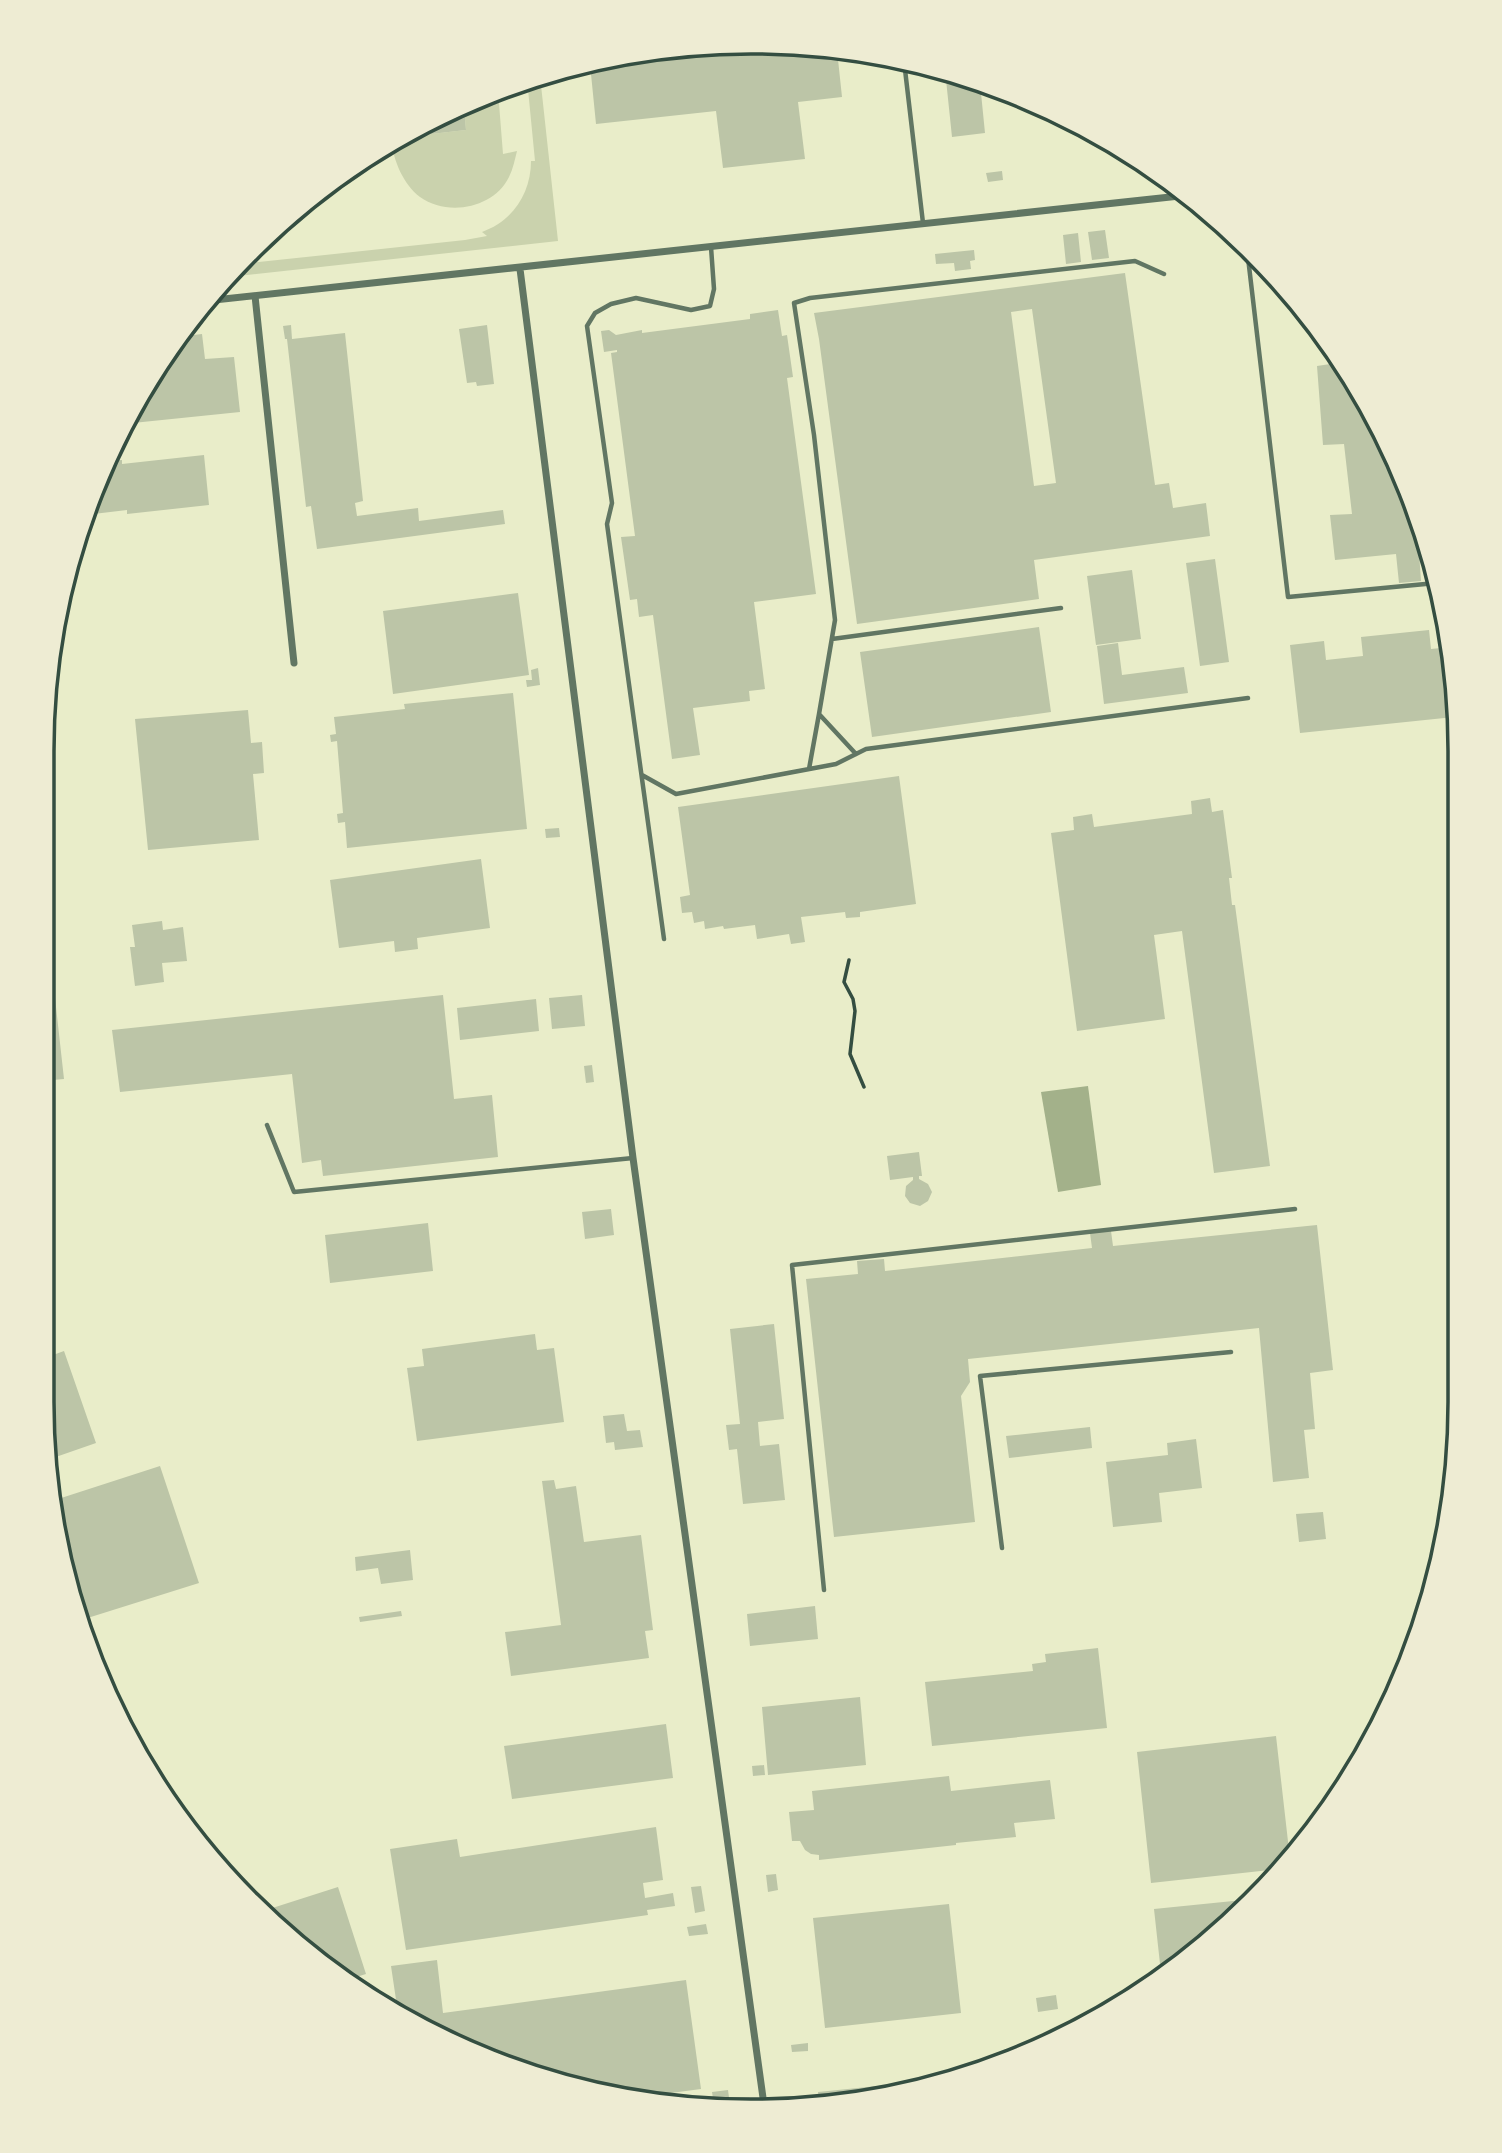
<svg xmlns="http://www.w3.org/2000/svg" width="1502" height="2153" font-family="Arial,sans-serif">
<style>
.green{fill:#cad2ad}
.water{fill:#a3b18a}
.building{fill:#bcc5a7;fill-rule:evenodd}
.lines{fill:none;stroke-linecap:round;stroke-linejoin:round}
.path{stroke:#344e41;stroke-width:3.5}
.service{stroke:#617663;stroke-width:4.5}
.minor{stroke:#617663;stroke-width:7}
.rim{fill:none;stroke:#344e41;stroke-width:3.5}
</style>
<rect width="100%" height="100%" fill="#e9edc9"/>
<!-- green -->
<path class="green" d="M540 76 558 241 229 277 241 264 465 240 487 236 482 232C513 221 531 193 531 161H535L527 79Z
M498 91 503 154 517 151C515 159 513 169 509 177 494 208 448 217 420 197 403 184 394 161 391 141L404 133 405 137 466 130 464 107Z"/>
<!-- water -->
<path class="water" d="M1088 1086 1101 1185 1058 1192 1041 1092Z"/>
<!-- building -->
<path class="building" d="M797 43 837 50 842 97 798 102 805 159 723 168 716 111 596 124 590 64 658 48Z
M945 70 980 83 985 133 952 137Z
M464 107 466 130 405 137 404 133Z
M1002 171 1003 180 988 182 986 173Z
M1105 230 1109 258 1092 260 1088 232Z
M1078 233 1081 262 1066 264 1063 235Z
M974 250 975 260 970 261 971 269 955 271 954 263 936 264 935 254Z
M1125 273 1155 485 1169 483 1173 508 1206 503 1210 536 1034 560 1039 599 857 624 819 339 814 313ZM1032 309 1056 483 1034 486 1011 312Z
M778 310 782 336 787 335 793 377 787 378 816 594 754 602 765 689 749 691 750 701 693 708 700 755 672 759 653 615 639 617 637 599 630 600 621 537 635 536 611 353 617 352V350L604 352 601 331 609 330 616 335 642 330V333L750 319V314Z
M291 325 292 339 345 333 363 501 355 503 357 516 418 508 419 521 503 510 505 524 317 549 311 506 306 507 287 339H285L283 326Z
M487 325 494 384 477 386 476 382 467 383 459 329Z
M202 334 205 359 234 357 240 412 123 424 137 397 159 364H164L163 358 177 337Z
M1337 363 1387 438 1422 523 1429 551 1419 552 1421 581 1399 583 1396 554 1335 560 1330 515 1352 514 1344 444 1323 445 1317 366Z
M204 455 209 505 127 514V510L85 515 96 480 105 461 122 460V464Z
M1215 559 1229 662 1200 666 1186 563Z
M1132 570 1141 639 1096 645 1087 576Z
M518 593 529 675 393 694 383 611Z
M1039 627 1051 712 872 737 860 652Z
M1429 630 1431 649 1451 647 1454 658V717L1300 733 1290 645 1324 641 1326 660 1363 656 1361 637Z
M1118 643 1122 675 1184 667 1188 693 1104 704 1097 646Z
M538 668 540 685 527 687 526 680H532L531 670Z
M513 693 527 829 347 848 345 822 338 823 337 814 343 813 337 741 331 742 330 735 336 734 334 717 405 709 404 704Z
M248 710 251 743 262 742 264 773 253 774 259 840 148 850 135 719Z
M899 776 916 904 860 912V917L846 918 845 912 801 917 805 942 791 944 789 934 757 939 755 925 724 929 723 926 705 929 704 921 694 923 692 912 682 913 680 897 690 895 678 807Z
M1210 798 1212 812 1223 810 1232 878H1229L1232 905H1235L1270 1166 1214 1173 1182 931 1154 935 1165 1019 1077 1031 1051 833 1074 830 1073 817 1092 814 1094 827 1192 814 1191 801Z
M559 828 560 837 546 838 545 829Z
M481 859 490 928 417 938 418 949 395 952 394 941 339 948 330 880Z
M162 921 163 930 183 927 187 961 162 963 164 982 135 986 130 947H135L132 925Z
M52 971 64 1079 42 1081V972Z
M443 995 454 1099 492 1095 498 1157 323 1176 321 1160 302 1163 292 1074 120 1092 112 1030Z
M582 995 585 1026 552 1029 549 998Z
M536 999 539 1031 460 1040 457 1008Z
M592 1065 594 1082 586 1083 584 1066Z
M919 1152 922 1176H919V1179L928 1184 932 1192 928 1201 920 1206 910 1203 905 1196 906 1186 913 1180V1177L890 1180 887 1156Z
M611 1209 614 1235 585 1239 582 1212Z
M428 1223 433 1271 330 1283 325 1235Z
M1317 1225 1333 1370 1310 1373 1315 1429 1304 1430 1309 1478 1273 1482 1259 1328 968 1359 970 1382 961 1396 975 1522 834 1537 806 1279 858 1274 857 1261 884 1259 885 1271 1092 1248 1090 1233 1111 1231 1113 1246Z
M774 1324 784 1419 758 1422 760 1446 779 1444 785 1500 743 1504 737 1449 729 1450 726 1425 740 1424 730 1329Z
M535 1334 537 1350 554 1348 564 1422 417 1441 407 1368 424 1366 422 1349Z
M64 1351 96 1443 50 1459 42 1402V1359Z
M624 1414 627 1431 640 1430 643 1447 615 1450 614 1442 606 1443 603 1416Z
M1090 1427 1092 1448 1009 1458 1006 1436Z
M1196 1439 1202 1488 1159 1493 1162 1522 1113 1527 1106 1462 1168 1455 1167 1443Z
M160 1466 199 1583 78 1621 66 1586 55 1500Z
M554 1480 556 1489 576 1486 584 1542 641 1535 653 1630 645 1631 649 1658 511 1676 505 1632 561 1625 542 1481Z
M1323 1512 1326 1539 1299 1542 1296 1514Z
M410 1550 413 1580 381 1584 378 1568 356 1571 355 1557Z
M815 1606 818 1639 750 1646 747 1614Z
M401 1611 402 1616 360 1622 359 1617Z
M1098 1648 1107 1728 932 1746 925 1682 1033 1671 1032 1664 1046 1662 1045 1654Z
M860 1697 866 1765 768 1775 762 1707Z
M666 1724 673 1778 512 1799 504 1746Z
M1276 1736 1290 1859 1280 1869 1151 1883 1137 1752Z
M764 1765 765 1775 753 1776 752 1766Z
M949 1776 951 1791 1050 1780 1055 1819 1014 1823 1016 1837 956 1843V1845L819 1860V1855L811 1854 805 1850 800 1841H792L789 1812 814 1810 812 1791Z
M656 1827 663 1880 643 1883 645 1898 673 1893 675 1906 647 1910 648 1915 406 1950 390 1849 457 1839 460 1857Z
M776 1874 778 1890 768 1892 766 1875Z
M701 1886 705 1911 695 1913 691 1887Z
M338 1887 366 1974 343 1981 284 1935 263 1911Z
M1253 1899 1219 1935 1161 1973 1154 1909Z
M949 1904 961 2013 825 2028 813 1918Z
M706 1924 708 1934 689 1936 687 1927Z
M437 1960 443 2013 686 1980 701 2089 633 2098 479 2057 398 2013 391 1966Z
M1056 1995 1058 2009 1038 2012 1036 1998Z
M808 2043V2051L792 2052 791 2045Z
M956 2078 935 2087 844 2105H819L818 2092Z
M728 2090 730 2105H714L712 2092Z"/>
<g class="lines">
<!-- path -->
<path class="path" d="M849 960 844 982 853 999 855 1011 850 1054 864 1087"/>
<!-- service -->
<path class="service" d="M904 61 923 223
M1247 249 1288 597 1436 583
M832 639 1061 608
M819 714 835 620 814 435 794 303 810 298 1135 261 1164 274
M809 769 819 714 856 754
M642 775 676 794 836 764 866 749 1248 698
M664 939 607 524 612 503 587 326 595 313 611 304 636 298 691 310 710 306 714 289 711 247
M267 1125 294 1192 633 1158
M1002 1548 980 1376 1231 1352
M824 1590 792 1265 1295 1209"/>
<!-- minor -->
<path class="minor" d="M520 269 633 1158 764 2105
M255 296 294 663
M205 301 1189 195"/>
</g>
<!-- crop -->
<path d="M0 0H1502V2153H0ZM751 54H751A697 697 0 0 1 1448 751V1402A697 697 0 0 1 751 2099H751A697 697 0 0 1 54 1402V751A697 697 0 0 1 751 54Z" fill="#eeecd3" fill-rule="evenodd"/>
<path class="rim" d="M751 54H751A697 697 0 0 1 1448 751V1402A697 697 0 0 1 751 2099H751A697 697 0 0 1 54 1402V751A697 697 0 0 1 751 54Z"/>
</svg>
